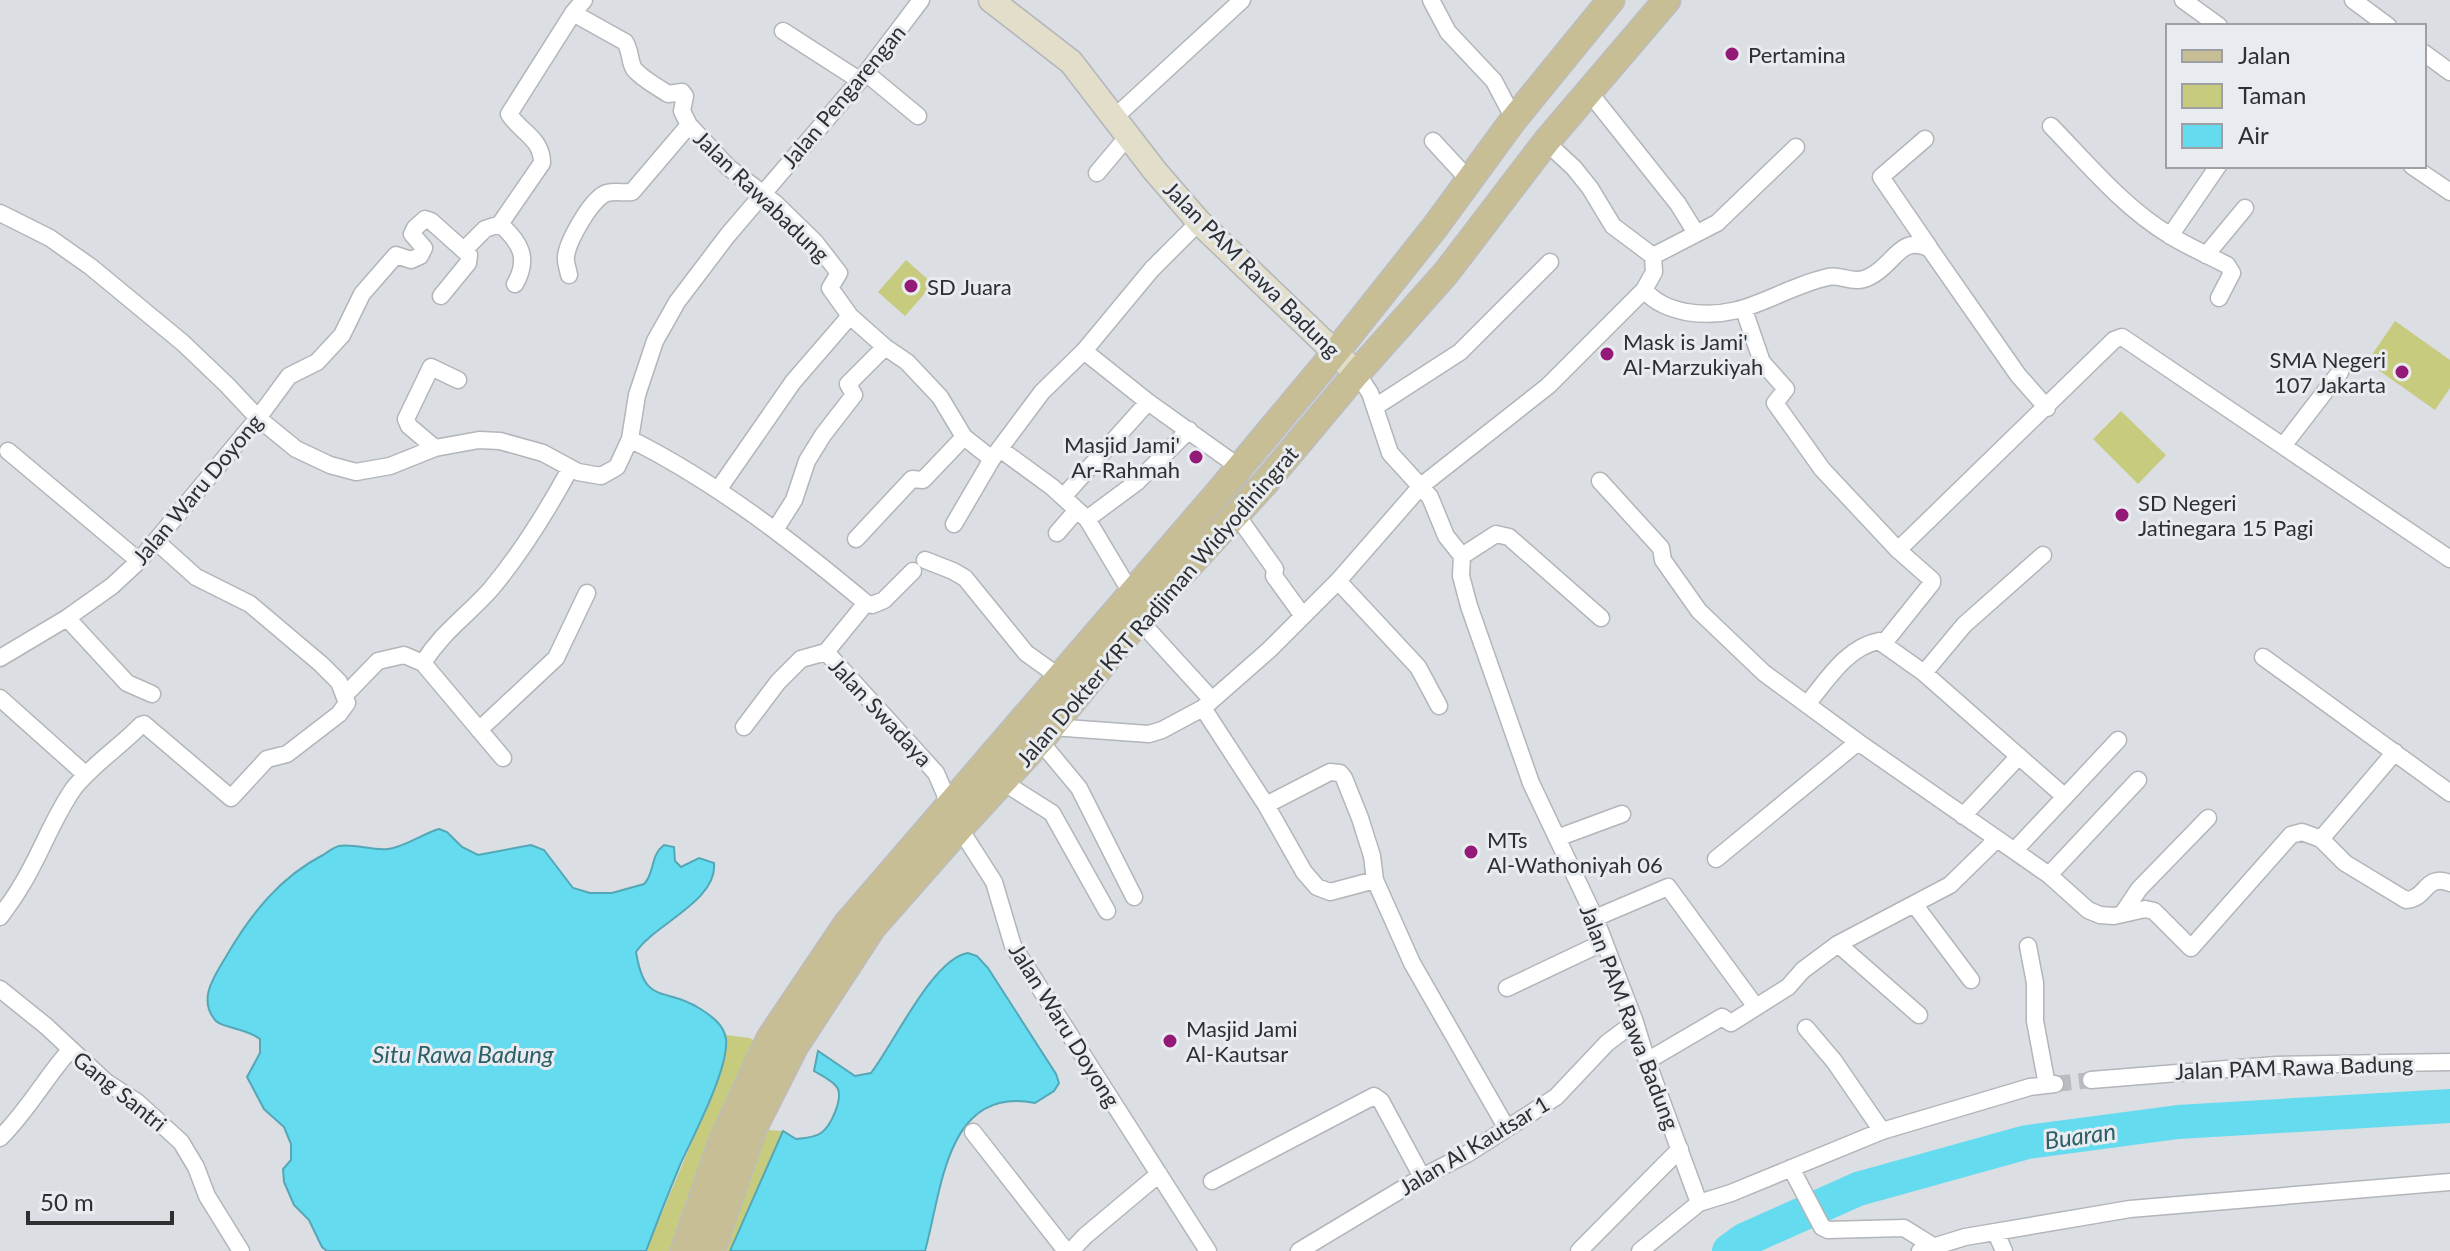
<svg xmlns="http://www.w3.org/2000/svg" width="2450" height="1251" font-family="Lato,sans-serif">
<style>
.green{fill:#c7cb7e}
.water{fill:#64dbef;stroke:#54a7b6;stroke-width:2}
.lines{fill:none;stroke-linecap:round;stroke-linejoin:round}
.river{stroke:#64dbef;stroke-width:34}
.street-tunnel{stroke:#b8bbbf;stroke-width:16;stroke-dasharray:16 8;stroke-linecap:butt}
.street-casing{stroke:#b2b5b9;stroke-width:19}
.secondary-casing{stroke:#b2b5b9;stroke-width:27}
.primary-casing{stroke:#bcbcbd;stroke-width:29}
.street{stroke:#fff;stroke-width:16}
.secondary{stroke:#e3deca;stroke-width:24}
.primary{stroke:#c7be95;stroke-width:26}
.poi-dot{fill:#931a77;stroke:#e8ecf0;stroke-width:3}
.labels{text-anchor:middle;dominant-baseline:central;stroke-width:6;stroke-linejoin:round;paint-order:stroke}
.poi-label{font-size:22px;fill:#2e2f31;stroke:#e8ecf0;text-anchor:start}
.street-label{font-size:22px;fill:#2e2f31;stroke:#e8ecf0}
.water-label{font-size:24px;font-style:italic;fill:#2c5f67;stroke:#e8ecf0}
</style>
<rect width="100%" height="100%" fill="#dbdee3"/>
<!-- green -->
<path class="green" d="M906 260 933 284 905 316 878 292Z
M2395 321 2450 360V388L2435 410 2367 362Z
M2121 411 2166 455 2138 484 2093 439Z
M872 928 754 1129 783 1131 730 1251H646L712 1094 726 1051V1035L750 1038 765 1048Z"/>
<!-- water -->
<path class="water" d="M439 829 447 832 462 847 478 855 531 845 544 850 573 888 590 893H612L644 884C655 873 650 855 664 845L674 847 675 861 681 867 699 858 714 863C718 901 653 925 636 952 645 1007 664 986 699 1008 710 1015 724 1024 726 1039 729 1069 693 1136 680 1165 668 1194 657 1222 646 1251H327L322 1247 309 1220 294 1205 284 1182 283 1169 291 1160V1144L284 1127 264 1109 247 1077 260 1053V1039C246 1028 223 1028 216 1021 196 999 216 974 227 955 251 914 280 877 323 855 328 852 334 847 339 846 354 843 372 851 388 849 405 847 422 834 439 829Z
M968 953 977 956 988 968 1056 1074 1059 1083 1054 1091 1035 1103C946 1085 942 1190 925 1251H730L783 1131 796 1139C804 1138 814 1138 821 1133 831 1126 845 1096 836 1086 831 1080 821 1075 814 1071L818 1051 855 1076 871 1073C893 1045 933 958 968 953Z"/>
<g class="lines">
<!-- river -->
<path class="river" d="M1729 1251 1744 1240 1858 1189 2027 1142 2178 1122 2450 1106"/>
<!-- street-tunnel -->
<path class="street-tunnel" d="M2055 1084 2091 1080"/>
<defs>
<path id="street" d="M1431 0 1448 32 1494 81 1514 119
M2183 0 2219 26
M2353 0 2388 26
M573 13 625 42C631 51 629 61 634 69 642 79 658 87 668 94L682 92 685 96 682 111 689 125 728 167 775 203 815 242 839 273 830 288 850 316 885 347 907 362 940 397 964 437 992 459 1042 392 1084 351 1152 269 1199 222
M783 31 859 80
M2424 53 2450 72
M866 73 918 116
M1589 92 1678 204 1696 233
M1115 117 1242 0
M2051 126C2088 164 2125 209 2171 236 2189 247 2209 256 2227 265L2232 273 2219 298
M1925 139 1881 177 1929 247
M1433 141 1469 180
M1546 142 1574 168 1590 188 1613 226 1653 256 1654 272 1644 290C1656 303 1668 308 1686 312 1744 322 1776 289 1828 277 1841 274 1854 285 1869 277 1894 266 1900 233 1930 249L2018 375 2047 408
M2412 166 2450 192
M1097 173 1128 136
M0 213 50 238 91 267 183 343 227 385 258 418 296 449 330 465 356 472 390 466 435 448 479 440 500 441 543 453 578 472 601 476 617 467 630 439 637 395 655 341 677 302 727 236 866 73 921 0
M500 224C520 242 530 258 515 284
M2170 236 2218 166
M465 249 485 229 500 224 542 163C542 138 520 132 509 114L573 13 584 0
M2206 255 2245 208
M1653 256 1717 223 1796 147
M569 275C568 269 565 262 566 256 568 241 592 197 607 193 615 191 624 193 632 192L689 125
M1744 310 1762 362 1786 389 1775 403 1822 469 1898 550 1932 580V583L1884 643
M1084 351 1148 402 1239 467
M1357 373 1370 393 1390 453 1430 497 1446 536 1462 556 1461 576 1469 606 1531 783 1595 918 1635 1022 1647 1061 1699 1203
M1375 407 1460 352 1550 262
M630 439C716 482 793 542 866 603
M2283 446 2340 372
M435 448 409 426 406 419 431 367 458 380
M1000 449 1052 487 1087 519 1130 591 1129 595
M8 451 139 561
M1600 481 1661 548 1663 560 1699 611 1764 673 1858 742
M718 490 793 382 850 316
M1063 497 1148 402
M1236 514 1275 569 1274 576 1303 616
M1087 519 1137 482 1189 430
M954 524 992 459
M775 530 794 500 807 461 823 435 854 395 848 384 885 347
M1057 533 1077 510
M856 539 912 479 923 480 964 437
M1898 550 2114 340 2122 337 2450 559
M1462 556 1496 534 1509 537 1601 618
M925 560 953 571 965 578 1026 653 1058 676
M1338 581 1418 667 1439 706
M866 603 872 605 884 600 913 571
M67 618 127 683 152 694
M1139 620 1212 700
M826 652 936 773 945 794 946 807 994 882 1013 946 1208 1251
M826 652 866 603
M2263 657 2450 793
M0 658 67 618 112 586 139 561 258 418 289 376 317 362 342 335 362 294 396 255 411 260 420 256 424 248 412 234 415 228 425 219 431 221 469 255 468 263 441 296
M423 663C443 631 467 616 491 589 522 552 547 511 570 469
M1924 673 1964 625 2043 555
M346 694 378 661 404 655 423 663 503 758
M0 698 85 774
M1808 703C1827 680 1847 647 1879 641L1924 673 2064 796
M1203 708 1266 805 1304 872 1317 887 1330 892 1375 880
M744 727 778 682 801 659 826 652
M1052 727 1149 734 1162 730 1203 708 1269 650 1338 581 1421 486 1548 386 1644 290
M479 730 556 658 587 593
M1040 741 1079 788 1134 897
M1003 782 1052 813 1107 911
M1266 805 1330 772 1340 773 1344 778 1360 818 1372 856 1375 880 1412 963 1506 1127
M1963 816 2019 756
M1557 838 1622 814
M2321 839 2395 752
M2015 850 2118 740
M1716 859 1858 742 2049 875 2088 910 2100 915 2114 916 2145 909 2154 911 2191 948 2291 835 2302 832 2321 839 2345 863 2406 900C2427 899 2425 873 2450 883
M2049 875 2138 780
M1914 904 1971 980
M2123 913 2139 889 2208 818
M0 917C7 907 15 897 21 886 41 854 52 819 74 788 93 764 120 747 141 725L144 724 231 798 267 759 287 754 339 714 347 703 339 682 321 664 250 604 196 577 157 542
M1595 918 1668 887 1756 1007
M1838 944 1919 1015
M2028 946 2035 983V1021L2047 1085
M1507 988 1604 942
M0 989 46 1026 106 1082 137 1102 181 1142 196 1167 207 1196 241 1251
M1806 1028 1834 1061 1882 1131
M1647 1061 1722 1017 1731 1023 1788 987 1803 970 1838 944 1950 885 1997 839
M2091 1080 2276 1065 2450 1062
M973 1132 1066 1251
M0 1138C27 1112 45 1078 70 1050
M1791 1168 1822 1227 1828 1230 1904 1228 1933 1246 1936 1251
M1212 1181 1374 1096 1381 1101 1422 1177
M1996 1233 2004 1251
M1071 1251 1085 1236 1159 1174
M1299 1251 1422 1177 1467 1154 1556 1097 1607 1043 1635 1022
M1579 1251 1680 1149
M1640 1251 1699 1203 1731 1193 1882 1131 2030 1087 2055 1084
M1920 1251 1965 1237 2130 1209 2450 1182"/>
<path id="secondary" d="M991 0 1071 62 1155 171 1199 222 1349 366"/>
<path id="primary" d="M684 1251 722 1142 770 1038 846 925 1219 492 1335 353 1435 227 1514 119 1611 0
M711 1251 753 1129 795 1046 872 928 960 828 1040 741 1139 620 1265 483 1357 373 1446 273 1546 142 1667 0"/>
</defs>
<!-- street casing -->
<use href="#street" class="street-casing"/>
<!-- secondary casing -->
<use href="#secondary" class="secondary-casing"/>
<!-- primary casing -->
<use href="#primary" class="primary-casing"/>
<!-- street -->
<use href="#street" class="street"/>
<!-- secondary -->
<use href="#secondary" class="secondary"/>
<!-- primary -->
<use href="#primary" class="primary"/>
</g>
<!-- markers -->
<g class="poi-dot">
<circle cx="1732" cy="54" r="8"/>
<circle cx="911" cy="286" r="8"/>
<circle cx="1607" cy="354" r="8"/>
<circle cx="2402" cy="372" r="8"/>
<circle cx="1196" cy="457" r="8"/>
<circle cx="2122" cy="515" r="8"/>
<circle cx="1471" cy="852" r="8"/>
<circle cx="1170" cy="1041" r="8"/>
</g>
<g class="labels">
<!-- poi labels -->
<g class="poi-label">
<text x="1748" y="54">Pertamina</text>
<text x="927" y="286">SD Juara</text>
<text x="1623" y="341">Mask is Jami'<tspan x="1623" dy="25">Al-Marzukiyah</tspan></text>
<text x="2386" y="359" text-anchor="end">SMA Negeri<tspan x="2386" dy="25">107 Jakarta</tspan></text>
<text x="1180" y="444" text-anchor="end">Masjid Jami'<tspan x="1180" dy="25">Ar-Rahmah</tspan></text>
<text x="2138" y="502">SD Negeri<tspan x="2138" dy="25">Jatinegara 15 Pagi</tspan></text>
<text x="1487" y="839">MTs<tspan x="1487" dy="25">Al-Wathoniyah 06</tspan></text>
<text x="1186" y="1028">Masjid Jami<tspan x="1186" dy="25">Al-Kautsar</tspan></text>
</g>
<!-- street labels -->
<g class="street-label">
<text transform="translate(843 96) rotate(-50)">Jalan Pengarengan</text>
<text transform="translate(762 196) rotate(44)">Jalan Rawabadung</text>
<text transform="translate(1252 269) rotate(45)">Jalan PAM Rawa Badung</text>
<text transform="translate(197 489) rotate(-50)">Jalan Waru Doyong</text>
<text transform="translate(1157 606) rotate(-49)">Jalan Dokter KRT Radjiman Widyodiningrat</text>
<text transform="translate(881 712) rotate(47)">Jalan Swadaya</text>
<text transform="translate(1630 1017) rotate(69)">Jalan PAM Rawa Badung</text>
<text transform="translate(1065 1025) rotate(58)">Jalan Waru Doyong</text>
<text transform="translate(2294 1067) rotate(-2)">Jalan PAM Rawa Badung</text>
<text transform="translate(120 1091) rotate(39)">Gang Santri</text>
<text transform="translate(1474 1145) rotate(-31)">Jalan Al Kautsar 1</text>
</g>
<!-- water labels -->
<g class="water-label">
<text x="463" y="1053">Situ Rawa Badung</text>
<text transform="translate(2080 1135) rotate(-8)">Buaran</text>
</g>
</g>
<!-- legend -->
<rect x="2166" y="24" width="260" height="144" fill="#e8ecf0" stroke="#9ea0a4" stroke-width="2"/>
<rect x="2182" y="50" width="40" height="12" fill="#c7be95" stroke="#9ea0a4" stroke-width="2"/>
<text x="2238" y="64" font-size="24" fill="#2e2f31">Jalan</text>
<rect x="2182" y="84" width="40" height="24" fill="#c7cb7e" stroke="#9ea0a4" stroke-width="2"/>
<text x="2238" y="104" font-size="24" fill="#2e2f31">Taman</text>
<rect x="2182" y="124" width="40" height="24" fill="#64dbef" stroke="#9ea0a4" stroke-width="2"/>
<text x="2238" y="144" font-size="24" fill="#2e2f31">Air</text>
<!-- scale -->
<path d="M28 1211v12h144v-12" fill="none" stroke="#2e2f31" stroke-width="4"/>
<text x="40" y="1211" font-size="24" fill="#2e2f31" stroke="#e8ecf0" stroke-width="6" paint-order="stroke">50 m</text>
</svg>
